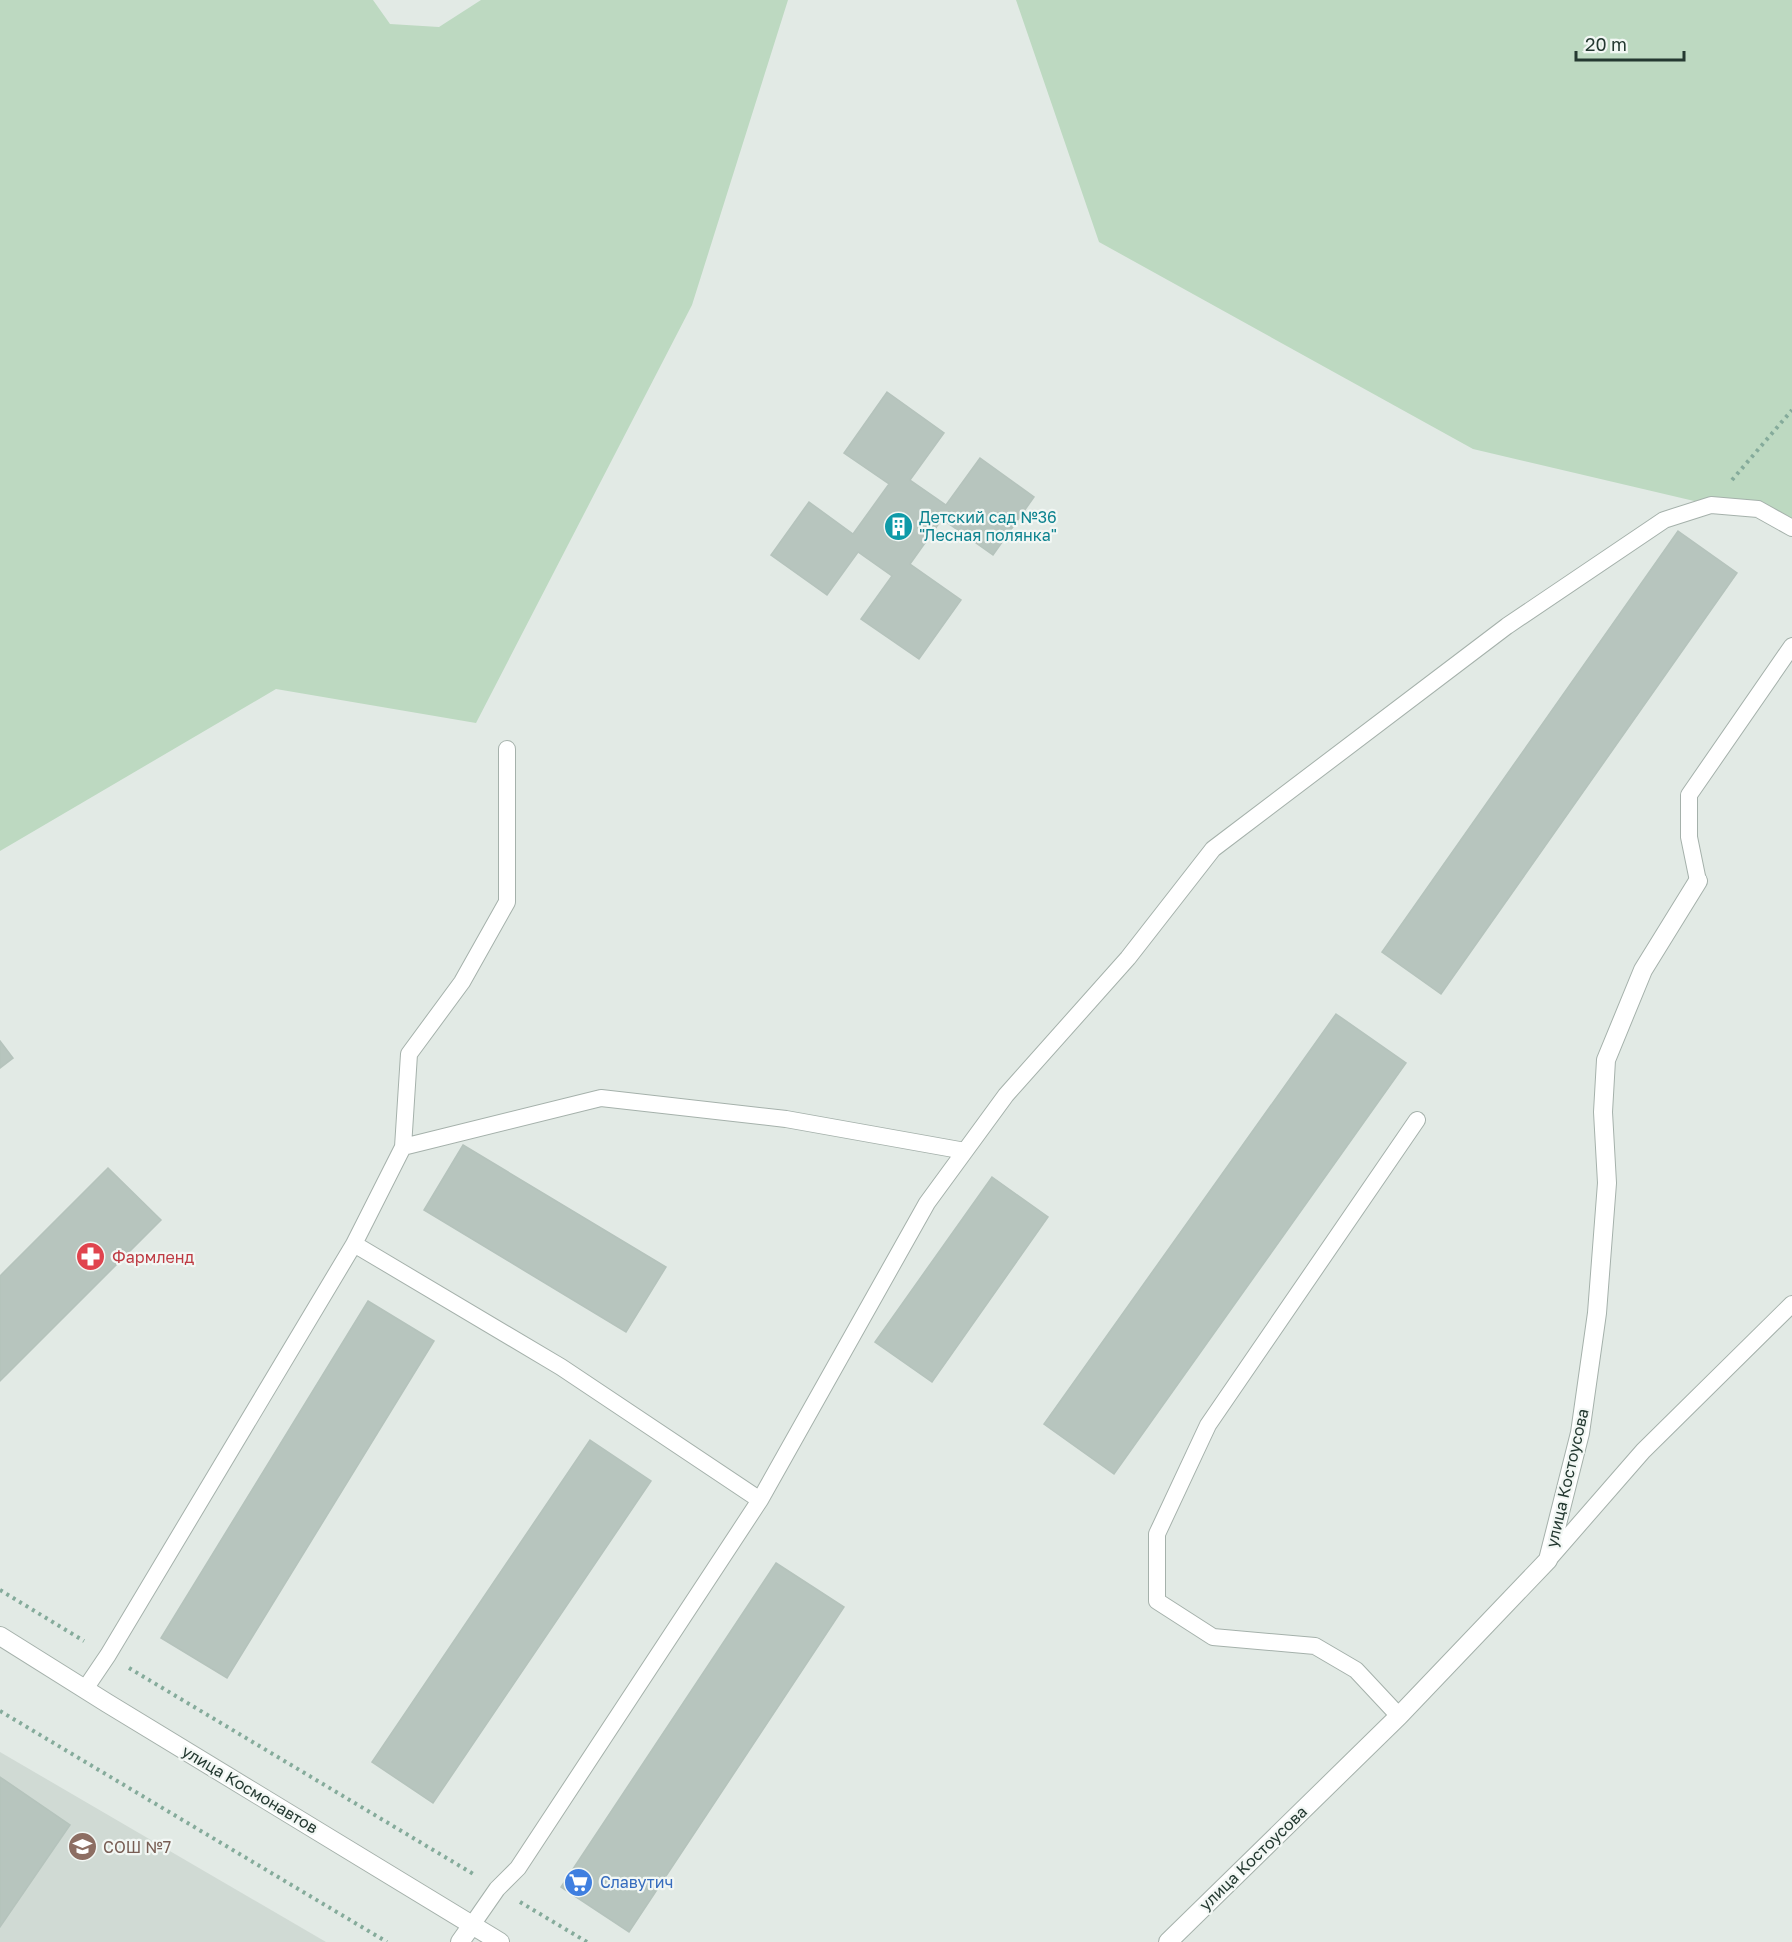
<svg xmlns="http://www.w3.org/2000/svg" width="1792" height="1942" font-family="'Golos Text',sans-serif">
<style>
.built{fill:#d0dad4}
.green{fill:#bdd9c1}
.building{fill:#b7c5be;stroke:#b5c3bc;stroke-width:1.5}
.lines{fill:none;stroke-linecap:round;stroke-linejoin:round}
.lane-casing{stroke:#a5b1ab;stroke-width:18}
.street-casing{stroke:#a5b1ab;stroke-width:20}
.path{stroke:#85ab9b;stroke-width:4;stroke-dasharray:3 4.5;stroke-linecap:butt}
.lane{stroke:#fff;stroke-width:16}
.street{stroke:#fff;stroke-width:18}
.labels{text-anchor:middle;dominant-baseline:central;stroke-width:4.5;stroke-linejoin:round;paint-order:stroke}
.culture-label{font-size:16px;fill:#0d838f;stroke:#f2f7f4;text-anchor:start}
.health-label{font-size:16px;fill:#be3a42;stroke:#f2f7f4;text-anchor:start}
.street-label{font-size:16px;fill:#243931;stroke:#f2f7f4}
.education-label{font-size:16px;fill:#785e54;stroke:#f2f7f4;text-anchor:start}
.shop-label{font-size:16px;fill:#366cbe;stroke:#f2f7f4;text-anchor:start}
</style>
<rect width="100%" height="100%" fill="#e2eae5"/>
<!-- built -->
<path class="built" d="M0 1752 326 1942H0Z"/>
<!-- green -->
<path class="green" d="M0 0H373L390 24 439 27 481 0H788L692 305 476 723 276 689 0 851Z
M1016 0H1792V524L1473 449 1099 242Z"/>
<!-- building -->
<path class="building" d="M887 392 944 433 910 480 946 505 980 458 1034 497 993 555 942 519 910 564 961 600 919 659 861 619 892 576 858 552 827 595 771 555 809 502 853 534 889 484 844 453Z
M1678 531 1737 573 1441 994 1382 952Z
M1336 1014 1406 1063 1114 1474 1044 1424Z
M0 1041 13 1058 0 1068Z
M463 1145 666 1267 626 1332 424 1210Z
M108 1168 161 1220 0 1381V1276Z
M992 1177 1048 1217 932 1382 875 1342Z
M368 1301 434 1341 227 1678 161 1638Z
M590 1440 651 1481 433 1803 372 1762Z
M776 1563 844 1607 629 1932 561 1887Z
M0 1777 70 1825 0 1927Z"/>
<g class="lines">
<defs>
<path id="lane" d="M1698 881 1689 837V795L1792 646
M403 1147 601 1098 786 1119 965 1151
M354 1244 561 1367 760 1500
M1548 1560 1643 1451 1792 1304
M85 1689 108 1655 354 1244 403 1147 409 1054 462 982 507 902V749
M1399 1716 1356 1670 1315 1646 1213 1637 1157 1601V1534L1208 1425 1417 1120
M472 1925 497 1889 518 1868 760 1500 927 1203 1006 1095 1128 958 1213 849 1507 626 1664 520 1711 505 1758 509 1792 528"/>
<path id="street" d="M0 1636 107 1703 500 1942
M460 1942 472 1925
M1168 1942 1399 1716 1548 1560 1580 1433 1597 1313 1607 1183 1603 1112 1606 1060 1643 970 1698 881"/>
</defs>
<!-- lane casing -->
<use href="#lane" class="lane-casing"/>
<!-- street casing -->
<use href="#street" class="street-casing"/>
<!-- path -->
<path class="path" d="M1732 480 1792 410
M0 1590 84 1641
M129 1668 475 1875
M0 1711 387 1942
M520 1902 587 1942"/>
<!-- lane -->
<use href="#lane" class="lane"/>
<!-- street -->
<use href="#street" class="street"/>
</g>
<!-- icons -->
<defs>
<symbol id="building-disc" viewBox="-11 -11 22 22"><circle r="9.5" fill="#0f9aa8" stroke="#f2f7f4"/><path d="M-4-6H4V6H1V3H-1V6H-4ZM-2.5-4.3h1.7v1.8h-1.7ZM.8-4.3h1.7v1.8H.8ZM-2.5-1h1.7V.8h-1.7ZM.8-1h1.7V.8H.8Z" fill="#fff"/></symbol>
<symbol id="pharmacy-disc" viewBox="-11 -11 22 22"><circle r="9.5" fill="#e0444e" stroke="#f2f7f4"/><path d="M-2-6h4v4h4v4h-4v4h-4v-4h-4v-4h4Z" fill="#fff"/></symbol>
<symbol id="school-disc" viewBox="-11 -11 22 22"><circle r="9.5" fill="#8d6e63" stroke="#f2f7f4"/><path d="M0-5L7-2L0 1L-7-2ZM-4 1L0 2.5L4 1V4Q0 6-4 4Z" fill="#fff"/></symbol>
<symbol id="supermarket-disc" viewBox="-11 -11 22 22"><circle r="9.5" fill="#3f7fe0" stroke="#f2f7f4"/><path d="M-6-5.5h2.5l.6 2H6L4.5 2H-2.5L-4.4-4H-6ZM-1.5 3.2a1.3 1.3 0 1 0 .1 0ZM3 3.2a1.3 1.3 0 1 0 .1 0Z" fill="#fff"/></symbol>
</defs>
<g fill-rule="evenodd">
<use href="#building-disc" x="882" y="510" width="33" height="33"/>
<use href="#pharmacy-disc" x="74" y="1240" width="33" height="33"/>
<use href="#school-disc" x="66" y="1830" width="33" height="33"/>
<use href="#supermarket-disc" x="562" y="1866" width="33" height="33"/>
</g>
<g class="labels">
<!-- culture labels -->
<g class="culture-label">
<text x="919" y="517">Детский сад №36<tspan x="919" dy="18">"Лесная полянка"</tspan></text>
</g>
<!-- health labels -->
<g class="health-label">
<text x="112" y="1257">Фармленд</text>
</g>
<!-- street labels -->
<g class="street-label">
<text transform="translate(1567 1478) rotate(-77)">улица Костоусова</text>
<text transform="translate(250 1789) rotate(31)">улица Космонавтов</text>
<text transform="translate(1253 1858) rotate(-44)">улица Костоусова</text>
</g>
<!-- education labels -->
<g class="education-label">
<text x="103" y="1847">СОШ №7</text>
</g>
<!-- shop labels -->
<g class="shop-label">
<text x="600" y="1882">Славутич</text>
</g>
</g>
<!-- scale -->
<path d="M1576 51v9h108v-9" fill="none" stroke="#243931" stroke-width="3"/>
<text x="1585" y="51" font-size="18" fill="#243931" stroke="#f2f7f4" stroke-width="4.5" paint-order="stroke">20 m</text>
</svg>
